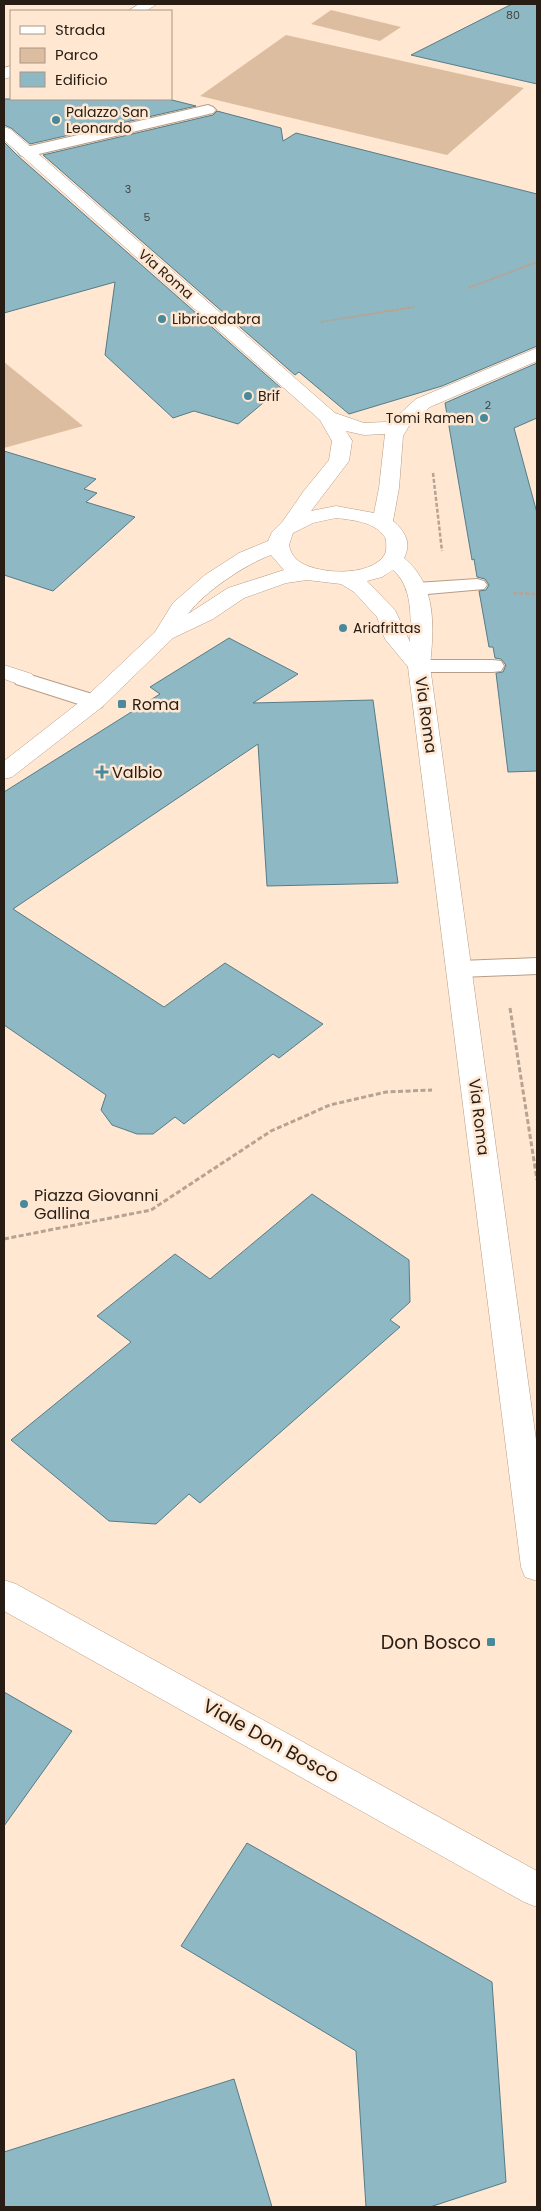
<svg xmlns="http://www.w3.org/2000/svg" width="541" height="2211" font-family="Poppins,sans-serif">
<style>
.green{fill:#ddbda0}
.building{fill:#8fb8c5;stroke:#557c88}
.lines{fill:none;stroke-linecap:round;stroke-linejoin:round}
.lane-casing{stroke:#b89d84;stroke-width:2}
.street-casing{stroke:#b89d84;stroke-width:1}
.secondary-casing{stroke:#b89d84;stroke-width:1}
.path-far2{stroke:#b6a392;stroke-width:2;stroke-dasharray:3 1;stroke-linecap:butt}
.path-far1{stroke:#b6a392;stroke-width:2.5;stroke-dasharray:4 2;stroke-linecap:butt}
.path{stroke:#b6a392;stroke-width:3;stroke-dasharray:5 2.5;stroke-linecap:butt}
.lane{fill:#fff;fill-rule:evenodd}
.street{fill:#fff;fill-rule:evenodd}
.secondary{fill:#fff;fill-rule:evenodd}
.poi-dot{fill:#48899b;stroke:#ffe7d2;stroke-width:2}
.labels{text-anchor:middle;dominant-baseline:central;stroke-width:5;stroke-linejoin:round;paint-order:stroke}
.far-number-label{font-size:11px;fill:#424440}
.far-poi-label{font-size:14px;fill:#281d14;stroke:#ffe7d2;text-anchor:start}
.far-street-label{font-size:14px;fill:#281d14;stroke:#ffe7d2}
.poi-label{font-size:16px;fill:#281d14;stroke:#ffe7d2;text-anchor:start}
.street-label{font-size:16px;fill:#281d14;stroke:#ffe7d2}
.near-poi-label{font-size:19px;fill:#281d14;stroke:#ffe7d2;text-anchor:end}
.near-street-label{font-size:19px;fill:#281d14;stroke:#ffe7d2}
</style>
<rect width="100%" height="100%" fill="#ffe7d2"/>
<!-- green -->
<path class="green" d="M331 10 401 27 380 41 311 24Z
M286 35 524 88 447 155 200 96Z
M4 362 83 426 4 448Z"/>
<!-- building -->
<path class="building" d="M512 4H537V84L411 55Z
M4 99H168L196 106 30 144 11 128 4 125Z
M217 111 281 128 283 141 296 133 537 194V346L442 386 349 414 299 372 295 375 43 155 213 115Z
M4 142 18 156 281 388 238 424 194 411 173 418 105 355 115 282 4 313Z
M537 363V418L514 428 537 513V771L508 772 496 673 503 672 506 665 501 659 495 658 493 647H489L479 591 486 590 489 585 485 579 477 577 474 559 472 560 445 403Z
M4 451 96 479 84 489 97 493 86 502 135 517 53 591 4 575Z
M229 638 298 674 253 703 373 700 398 883 267 886 258 744 13 909 164 1007 225 963 323 1024 279 1058 273 1054 184 1124 175 1117 153 1134H137L112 1125 101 1110 106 1095 4 1025V792L160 694 150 687Z
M312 1194 409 1260 410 1302 390 1320 400 1327 200 1503 189 1494 156 1524 109 1521 11 1440 131 1342 97 1316 175 1254 210 1279Z
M4 1692 72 1731 4 1826Z
M247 1843 492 1982 506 2182 430 2207H366L356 2051 181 1946Z
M234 2079 272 2207H4V2152Z"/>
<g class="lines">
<defs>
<path id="lane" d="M208 105 213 107 216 110 213 113 26 157 20 155 18 152 20 149 26 147Z
M477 579 484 581 487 585 484 589 416 595 409 593 406 589 409 585 416 583Z
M419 660H493L501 661 504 666 501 671 493 672H419L411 671 408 666 411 661Z
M24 673 102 697 105 702 102 707 94 709 16 684 13 679 16 674Z
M537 958V974L460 977 451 975 448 969 451 963 460 961Z"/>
<path id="street" d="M4 665 32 674 35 679 32 684 24 686 4 679Z
M4 1580 16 1584 537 1871V1907L524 1902 4 1611Z"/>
<path id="secondary" d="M139 4H157L146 11H128Z
M11 66V77L4 79V68Z
M4 127 10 129 335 413 364 423 385 422 394 419 416 399 537 348V361L430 407 409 426 403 436 399 488 393 521C405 531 412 543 404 558 437 585 434 627 430 666L537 1447V1581L525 1577 521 1567 408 667 385 639 377 617 354 592 341 584 307 580 286 583 244 598 213 619 173 638 102 707 12 777 4 779V761L86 697 155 632 173 603 205 575 239 553 268 541 272 532 283 521 303 492 329 460 332 441 320 420 4 140ZM346 431 364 435 385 434 379 488 374 513 336 506 311 511 349 461 352 441ZM336 518C353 520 377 522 386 539 386 544 387 550 385 554 372 578 313 575 296 559 292 555 290 550 289 545L293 533 313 523ZM271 555 284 570 228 588 188 614C204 592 246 564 271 555ZM393 570C413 587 411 618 410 642L395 610 367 581 382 577Z"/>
</defs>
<!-- lane casing -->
<use href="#lane" class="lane-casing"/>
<!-- street casing -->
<use href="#street" class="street-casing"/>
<!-- secondary casing -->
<use href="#secondary" class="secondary-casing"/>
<!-- path-far2 -->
<path class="path-far2" d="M468 288 537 262
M321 322 414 307"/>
<!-- path-far1 -->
<path class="path-far1" d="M433 473 442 551
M513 593 537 594"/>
<!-- path -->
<path class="path" d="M510 1008 537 1180
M4 1239 151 1210 271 1131 330 1105 386 1092 432 1090"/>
<!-- lane -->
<use href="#lane" class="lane"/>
<!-- street -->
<use href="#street" class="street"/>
<!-- secondary -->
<use href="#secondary" class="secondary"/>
</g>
<!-- markers -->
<g class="poi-dot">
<circle cx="56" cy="120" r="5"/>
<circle cx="162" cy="319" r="5"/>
<circle cx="248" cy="396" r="5"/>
<circle cx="484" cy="418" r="5"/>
<circle cx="343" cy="628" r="5"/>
<rect x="117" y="699" width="10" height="10" rx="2.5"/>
<path d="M99.5 764.5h5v5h5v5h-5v5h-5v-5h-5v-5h5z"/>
<circle cx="24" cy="1204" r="5"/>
<rect x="486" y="1637" width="10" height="10" rx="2.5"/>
</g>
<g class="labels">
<!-- far-number labels -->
<g class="far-number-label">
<text x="513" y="15">80</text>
<text x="128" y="189">3</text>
<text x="147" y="217">5</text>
<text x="488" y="405">2</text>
</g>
<!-- far-poi labels -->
<g class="far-poi-label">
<text x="66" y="112">Palazzo San<tspan x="66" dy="16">Leonardo</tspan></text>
<text x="172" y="319">Libricadabra</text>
<text x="258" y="396">Brif</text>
<text x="474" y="418" text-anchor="end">Tomi Ramen</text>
<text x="353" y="628">Ariafrittas</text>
</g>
<!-- far-street labels -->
<g class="far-street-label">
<text transform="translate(166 274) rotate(41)">Via Roma</text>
</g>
<!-- poi labels -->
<g class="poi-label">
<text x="132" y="704">Roma</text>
<text x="112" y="772">Valbio</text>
<text x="34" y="1195">Piazza Giovanni<tspan x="34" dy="18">Gallina</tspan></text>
</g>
<!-- street labels -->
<g class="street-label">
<text transform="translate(426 715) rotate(82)">Via Roma</text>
<text transform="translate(479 1117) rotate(83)">Via Roma</text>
</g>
<!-- near-poi labels -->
<g class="near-poi-label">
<text x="481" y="1642">Don Bosco</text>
</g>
<!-- near-street labels -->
<g class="near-street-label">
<text transform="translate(271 1741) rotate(29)">Viale Don Bosco</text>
</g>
</g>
<!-- border -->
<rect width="541" height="2211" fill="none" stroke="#281d14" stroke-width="10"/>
<!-- legend -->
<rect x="10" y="10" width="162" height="90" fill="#ffe7d2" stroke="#a99686"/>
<rect x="20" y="26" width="25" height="8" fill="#ffffff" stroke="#a99686"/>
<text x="55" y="35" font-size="15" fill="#281d14">Strada</text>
<rect x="20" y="48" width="25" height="15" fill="#ddbda0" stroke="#a99686"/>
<text x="55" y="60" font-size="15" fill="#281d14">Parco</text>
<rect x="20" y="72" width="25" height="15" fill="#8fb8c5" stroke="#a99686"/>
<text x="55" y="85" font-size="15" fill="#281d14">Edificio</text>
</svg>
